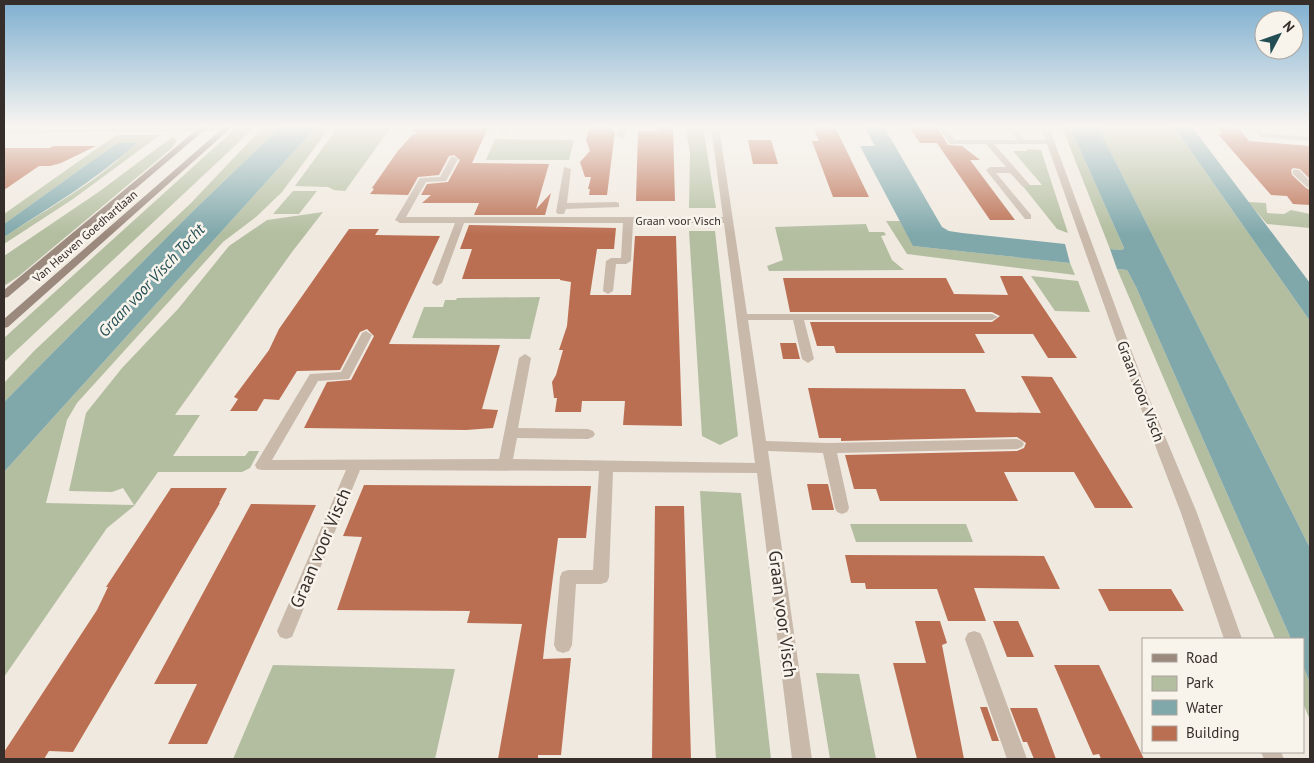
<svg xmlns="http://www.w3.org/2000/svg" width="1314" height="763" font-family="'PT Sans',sans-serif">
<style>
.green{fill:#b3bea0}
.water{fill:#80a8ab}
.building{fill:#bb6f52}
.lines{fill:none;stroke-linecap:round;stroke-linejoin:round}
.minor{fill:#c8b9ab;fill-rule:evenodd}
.tertiary{fill:#c8b9ab;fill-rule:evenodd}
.secondary{fill:#9b897d;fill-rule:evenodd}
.labels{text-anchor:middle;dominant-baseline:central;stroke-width:5;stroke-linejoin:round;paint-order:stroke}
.far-street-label{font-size:12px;fill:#362e2a;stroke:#f8f3eb}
.street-label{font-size:15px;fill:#362e2a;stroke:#f8f3eb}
.water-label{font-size:16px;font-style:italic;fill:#234f54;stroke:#f8f3eb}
.near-street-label{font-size:18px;fill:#362e2a;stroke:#f8f3eb}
</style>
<rect width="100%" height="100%" fill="#f0e9df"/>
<!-- green -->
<path class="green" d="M237 127H255L4 362V338Z
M263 127H280L189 215 4 402V383L34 351 191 203Z
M316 127H330L282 192 256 217 223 242 77 403 67 420 46 503 134 505 123 488 112 492 69 491 86 413 122 368 178 309 229 246 267 220 323 212 292 252 175 415H200L173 456H245L249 451H259L250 468 242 472H158L134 506 107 528 4 677V472Z
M338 127H391L345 191 334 190 328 187 295 186Z
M685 127H703L716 208H689L690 152Z
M1062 127H1070L1124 248 1122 250 1110 249Z
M1098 127H1174L1310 321V548Z
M116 135H160L73 199 4 244V237C48 208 99 182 136 143H117L4 224V214Z
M172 137 177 140 172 148 19 276 4 286V256L100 191Z
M495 139 574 140 569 160H486Z
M1026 149 1041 150 1068 233 1057 229 1022 185H1042L1013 151H1028Z
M293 191H317L299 214H273Z
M1248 202 1266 203 1267 213 1284 214 1291 210 1310 214V228L1267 224Z
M886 221H900L914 246 1070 263 1075 275 907 254Z
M866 224 869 232H884L886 235 881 236 892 260 904 270 769 271 767 266 783 260 775 227Z
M689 231H715L738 436 720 445 702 436Z
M1117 269 1127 270 1136 287 1291 639H1275Z
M1031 276 1078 281 1090 312 1055 311Z
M540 297 530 339 412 338 424 307H443L445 300H456L457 298Z
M700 491 741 493 771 759H716Z
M850 524H966L973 542H856Z
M273 665 455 669 435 759H233Z
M1303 666 1310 683V720L1303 703Z
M816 673 859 674 876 759H830Z"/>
<!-- water -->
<path class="water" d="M280 127H316L4 472V402L189 215Z
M864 127H884L942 227 949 231 962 233 1065 244 1070 263 913 246 860 146H875Z
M1070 127H1098L1310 548V683L1303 666V639H1291L1136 287 1127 270 1117 269 1110 249 1122 250 1124 248Z
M1174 127H1192L1310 283V321Z
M117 143H137C96 180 50 207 4 237V224Z"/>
<!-- building -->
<path class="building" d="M590 127H613L612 131H615L607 195H589L590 189H588L591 177H585L580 162 590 151 586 140Z
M658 127H673L675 201H636L638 131H658Z
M813 127H835L869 197H833L812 141H819Z
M909 127H937L948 145 962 146 980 160H970L1015 220H990L937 143H920Z
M1217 127H1238L1249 141 1310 146V179L1300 169 1293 168 1291 170 1292 175 1306 188 1310 190V205L1293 204 1287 196 1271 195 1218 134H1222Z
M488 128 472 163 549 164 536 209 551 193 545 215H474L479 203H422L431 195H421L427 184 448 182 460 160 454 155 449 156 439 175 418 177 408 195 370 194 374 189 372 188 397 152 413 134H418L411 129Z
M748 140H771L778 164H753Z
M53 146H96L61 163 50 166H39L4 190V148H50Z
M469 225 616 228 614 249H597L590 295H631L635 236H676L682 426 623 425 625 401H582L581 412H555L557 398H554L552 382 556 375 563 350H559L567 326 571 282 560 280V279H462L472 249H460Z
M349 229H379L375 235 440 236 389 344 500 345 482 409 498 410 493 428 466 430 304 428 327 382 351 380 374 336 367 329 360 332 340 370 297 371 279 400 264 399 257 411H230L238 399 234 397 269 350 279 329Z
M1000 276H1022L1077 358H1048L1033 334H975L985 353H836L834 346H817L810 322H992L1000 316 992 312H790L783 278H946L954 294 1008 295Z
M780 343H796L800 359H783Z
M1021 376 1052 377 1133 508H1095L1074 472H1004L1018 501H880L876 489H854L845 455 1017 451 1024 448 1026 443 1017 437 841 441V438H819L808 388 965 389 976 412 1041 413Z
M807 484H828L834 510H812Z
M364 485 591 486 586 538H558L546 631 543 659 571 658 561 755H538V759H498L522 624 467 623 470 611 337 610 362 537 343 536Z
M171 488H227L219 503H220L73 752 49 751 44 759H4V752L97 610 108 587H106Z
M251 504 316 505 207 744H168L197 684H154Z
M655 506H684L691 759H652Z
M845 555 1044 556 1060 589 974 588 986 621H948L937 589H866L865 583H851Z
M1098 589H1171L1184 611H1109Z
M915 621H940L947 643 942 645 964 759H917L893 663H926Z
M993 621H1018L1034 657H1007Z
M1054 665H1099L1144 759H1101L1099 754 1093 755Z
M980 707H987L999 741H992Z
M1010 708H1037L1056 759H1034L1027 742H1023Z"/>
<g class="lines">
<!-- minor -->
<path class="minor" d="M229 127V131H226L4 133V129Z
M499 127H507L505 133H499Z
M618 127H626L624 139 617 137Z
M711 127H719L747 314H992L998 317 992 320H804L814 359 808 363 802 359 793 320H748L766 441 829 443 1017 439 1022 441 1024 444 1022 447 1017 449 837 453 849 508 847 512 842 514 837 512 835 508 823 453 768 451 812 759H792L757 473 613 472 609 577 607 582 601 584H576L572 645 569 651 563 653 557 651 554 645 560 577 562 572 568 570H593L599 471 360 470 292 637 286 639 280 637 277 631 346 470H262L257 469 255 465 310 374 341 372 362 333 366 331 372 335 349 379 318 381 272 460 499 459 519 358 525 354 531 358 518 428 588 429 593 431 595 434 593 437 588 439 517 438 513 459 755 463 724 223H633L631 261 626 264H616L613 291 608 294 603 291 606 261 611 258H621L623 223H464L442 283 437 286 432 283 455 223H400L395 220 420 178 440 177 451 157H454L458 159 446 181 426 182 406 217H723Z
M939 127H946L955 140H1017L1008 127H1015L1025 140H1053L1054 142 1050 144H994L1030 185 1023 187 1010 173H996L1031 215V219H1025L986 170 990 167H1006L986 144H950Z
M1250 127H1258L1263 133 1310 137V141L1261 137Z
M564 167 571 169 567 203 616 202 619 203V207L566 209 564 214H558L556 212Z
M1293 170H1299L1310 181V188L1307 187 1293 174Z
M974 631 980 633 983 639 1027 759H1007L965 639 968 633Z"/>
<!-- tertiary -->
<path class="tertiary" d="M1041 127H1049L1149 398 1197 513 1242 639H1224L1181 513 1137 398Z
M1261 752H1281L1284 759H1264Z"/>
<!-- secondary -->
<path class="secondary" d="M200 127H208L8 297 4 298V290Z
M224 127H232L8 327 4 328V319Z"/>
</g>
<!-- sky -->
<linearGradient id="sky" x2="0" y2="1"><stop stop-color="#7eafd0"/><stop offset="0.54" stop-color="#f8f5f1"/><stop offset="1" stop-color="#f8f5f1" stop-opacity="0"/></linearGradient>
<rect width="1314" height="234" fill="url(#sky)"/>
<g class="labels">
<!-- far-street labels -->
<g class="far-street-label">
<text x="678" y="220">Graan voor Visch</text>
<text transform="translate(85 236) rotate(-41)">Van Heuven Goedhartlaan</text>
</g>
<!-- street labels -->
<g class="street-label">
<text transform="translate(1141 391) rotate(69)">Graan voor Visch</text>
</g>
<!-- water labels -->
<g class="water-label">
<text transform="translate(151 280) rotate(-47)">Graan voor Visch Tocht</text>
</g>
<!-- near-street labels -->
<g class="near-street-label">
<text transform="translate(320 548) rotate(-67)">Graan voor Visch</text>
<text transform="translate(783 614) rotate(83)">Graan voor Visch</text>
</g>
</g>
<!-- border -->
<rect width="1314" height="763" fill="none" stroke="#362e2a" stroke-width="10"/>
<!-- legend -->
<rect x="1142" y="638" width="162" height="115" fill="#f8f3eb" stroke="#aaa49e"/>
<rect x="1152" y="654" width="25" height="8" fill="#9b897d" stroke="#aaa49e"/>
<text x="1186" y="663" font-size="15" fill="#362e2a">Road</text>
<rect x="1152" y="676" width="25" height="15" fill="#b3bea0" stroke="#aaa49e"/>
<text x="1186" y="688" font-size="15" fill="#362e2a">Park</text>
<rect x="1152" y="700" width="25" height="15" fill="#80a8ab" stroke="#aaa49e"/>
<text x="1186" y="713" font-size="15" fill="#362e2a">Water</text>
<rect x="1152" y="726" width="25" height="15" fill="#bb6f52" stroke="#aaa49e"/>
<text x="1186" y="738" font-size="15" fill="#362e2a">Building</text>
<!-- north arrow -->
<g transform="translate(1279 35) rotate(49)"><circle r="24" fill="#f8f3eb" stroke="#aaa49e"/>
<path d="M0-4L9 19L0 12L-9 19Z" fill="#234f54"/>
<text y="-8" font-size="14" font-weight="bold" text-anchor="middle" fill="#362e2a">N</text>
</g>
</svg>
